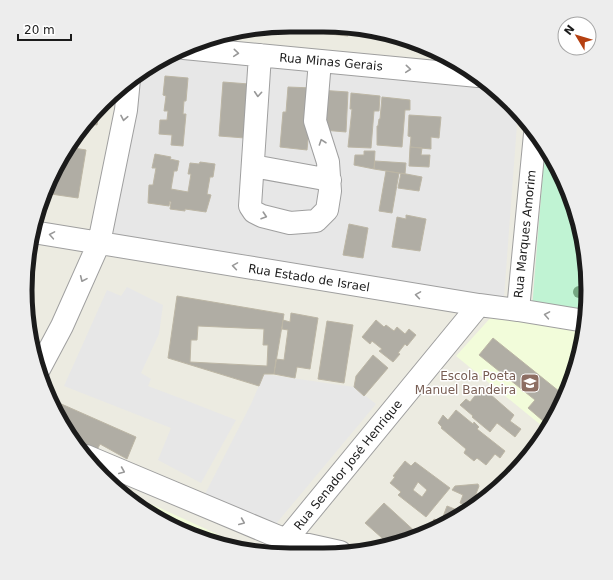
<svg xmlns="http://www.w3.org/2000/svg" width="613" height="580" font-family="'DejaVu Sans',sans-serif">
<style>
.education{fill:#f2fcda}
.park{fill:#c0f3d3}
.parking{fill:#e7e7e7}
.building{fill:#b0ada4;stroke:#bcb6a5;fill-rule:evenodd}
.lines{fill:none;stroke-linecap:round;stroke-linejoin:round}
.minor-casing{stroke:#9f9f9f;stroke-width:24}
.minor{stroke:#fff;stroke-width:22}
.tree{fill:#75a682}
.oneway{stroke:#989898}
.labels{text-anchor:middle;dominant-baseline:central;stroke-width:3;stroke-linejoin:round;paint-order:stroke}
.street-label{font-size:12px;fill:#1b1b1b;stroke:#fff}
.education-label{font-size:12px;fill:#785e54;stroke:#fff;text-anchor:end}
.rim{fill:none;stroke:#1b1b1b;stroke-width:5}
</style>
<rect width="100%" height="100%" fill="#ecebe1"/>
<!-- education -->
<path class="education" d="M493 315 583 331 579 359 561 407 547 430 456 356Z
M116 488 252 550H239L188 535 143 510Z"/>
<!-- park -->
<path class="park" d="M545 147 553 158 574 205 586 256 587 308 586 318 532 309Z"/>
<!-- parking -->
<path class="parking" d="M176 52 486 81 518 111 504 297 104 241 131 78Z
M127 287 163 305 159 334 141 373 151 379 148 386 185 400 236 420 201 483 158 460 171 428 64 386 107 290 121 296Z
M264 374 354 387 376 404 275 525 205 494 251 404Z"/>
<!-- building -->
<path class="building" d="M287 25 316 27V30L305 29 304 32 287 30Z
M320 28 348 30V36L319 33Z
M383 33 392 34 407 40 382 37Z
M165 76 188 78 186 101H184L183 114H186L183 146 171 145 172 135 159 134 160 120H167L168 111H164L166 96 163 95Z
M223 82 249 84 245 138 219 136Z
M288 87 313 88 307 150 280 147 283 112H286Z
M319 90 348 92 346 132 323 130Z
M351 93 380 96 379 111H374L371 148 348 147 352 109H350Z
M382 97 410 100V110H405L402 147 377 145V126H378L379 119H380Z
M100 107 97 125 85 123 91 115Z
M409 115 441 117 439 138 431 137V149L410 147 411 137 408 136Z
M68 147 86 150 78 198 44 193 60 158Z
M410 147 422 148 421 155H430L429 167 409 166Z
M364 151H375L374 169 354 165 355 155H364Z
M155 154 171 157 170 159 179 161 177 171H174L171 189 188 192 191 174H188L190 163 199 164 200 162 215 164 213 177H210L207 194 211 195 206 212 185 209V211L170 209 171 202 170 201 169 206 148 203 149 185H153L156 168H152Z
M375 161 406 163 405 174 374 169Z
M386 171 399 173 392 213 379 211Z
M401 173 422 177 419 191 398 188Z
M406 215 426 219 420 251 392 247 397 217 406 219Z
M349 224 368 228 363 258 343 255Z
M177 296 284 314 274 374H264L259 386 168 358Z
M291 313 318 318 310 369 297 367 295 378 274 374 276 359 284 360 288 330 282 329 283 320 290 322Z
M376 320 384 327 386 325 394 331 397 327 405 334 409 329 416 335 407 346 405 344 398 353 400 354 393 362 379 351 382 349 372 341 370 344 362 337Z
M327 321 353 325 344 383 318 379Z
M198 326 264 329 263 345H268L267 366 190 362 191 340H197Z
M493 338 565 396 561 407 549 426 528 408 535 400 479 355Z
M373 355 388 368 364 396 354 387 356 376Z
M482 387 514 415 510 421 521 429 515 437 497 423 490 432 472 417 473 416 460 405 466 399 470 402Z
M50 399 136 437 127 459 100 444 96 452 77 444 61 423Z
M456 410 473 424 474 422 479 427 477 429 505 451 500 458 495 454 486 465 477 458 474 461 464 453 466 449 441 428 442 427 438 423 443 415 448 420Z
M405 461 411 466 415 462 450 488 426 517 398 495 401 492 390 483 395 477 393 476ZM418 482 427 490 422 497 413 490Z
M478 484 479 486 471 507 460 503 463 495 452 490 455 486Z
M384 503 420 536 408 541 390 545 365 523Z
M447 506 465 513 455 520 429 531 434 519 441 522Z
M176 527 199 538 188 535 176 528Z"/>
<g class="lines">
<defs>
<path id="minor" d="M184 48 478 76
M260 55 250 206 254 212 262 216 290 223 316 221 327 210 330 191 328 162 315 121 320 61
M253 166 330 180
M33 232 479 305 518 310 585 321
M518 310 535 134
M38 371 62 326 99 243 126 110 129 79
M86 456 286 540 340 552
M277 551 479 305"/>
</defs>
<!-- minor casing -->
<use href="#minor" class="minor-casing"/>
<!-- minor -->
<use href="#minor" class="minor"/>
</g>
<!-- trees -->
<circle class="tree" cx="579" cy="292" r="6"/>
<!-- one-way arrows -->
<defs><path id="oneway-chevron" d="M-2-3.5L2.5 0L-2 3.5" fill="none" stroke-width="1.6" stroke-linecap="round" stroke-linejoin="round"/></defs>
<g class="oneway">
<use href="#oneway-chevron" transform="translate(236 53) rotate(5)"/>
<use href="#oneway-chevron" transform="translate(408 69) rotate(5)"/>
<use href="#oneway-chevron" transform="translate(258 94) rotate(94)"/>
<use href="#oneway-chevron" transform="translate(124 118) rotate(101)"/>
<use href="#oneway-chevron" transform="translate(322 142) rotate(-109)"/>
<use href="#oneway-chevron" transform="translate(264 216) rotate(18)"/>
<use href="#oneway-chevron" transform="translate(52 235) rotate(-170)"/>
<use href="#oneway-chevron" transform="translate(235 266) rotate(-171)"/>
<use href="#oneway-chevron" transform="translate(83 279) rotate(114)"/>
<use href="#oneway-chevron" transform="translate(418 295) rotate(-171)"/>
<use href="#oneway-chevron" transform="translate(547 315) rotate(-170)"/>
<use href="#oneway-chevron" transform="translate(122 471) rotate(23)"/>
<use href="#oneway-chevron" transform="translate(242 522) rotate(23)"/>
</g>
<!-- icons -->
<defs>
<symbol id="school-square" viewBox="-11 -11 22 22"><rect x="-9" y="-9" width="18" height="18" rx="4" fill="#8d6e63" stroke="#fff"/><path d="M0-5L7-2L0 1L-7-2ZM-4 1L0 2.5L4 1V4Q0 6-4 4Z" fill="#fff"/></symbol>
</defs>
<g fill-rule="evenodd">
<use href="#school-square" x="519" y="372" width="22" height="22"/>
</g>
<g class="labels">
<!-- street labels -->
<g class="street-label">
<text transform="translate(331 62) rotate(5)">Rua Minas Gerais</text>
<text transform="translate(525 234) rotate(-84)">Rua Marques Amorim</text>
<text transform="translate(309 278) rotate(9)">Rua Estado de Israel</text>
<text transform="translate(348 465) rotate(-51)">Rua Senador José Henrique</text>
</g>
<!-- education labels -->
<g class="education-label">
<text x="516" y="376">Escola Poeta<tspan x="516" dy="14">Manuel Bandeira</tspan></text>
</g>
</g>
<!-- crop -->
<path d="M0 0H613V580H0ZM290 32H323A258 258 0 0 1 581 290V290A258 258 0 0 1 323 548H290A258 258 0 0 1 32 290V290A258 258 0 0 1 290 32Z" fill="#ededed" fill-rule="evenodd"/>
<path class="rim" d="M290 32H323A258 258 0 0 1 581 290V290A258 258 0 0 1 323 548H290A258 258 0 0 1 32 290V290A258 258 0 0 1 290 32Z"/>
<!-- north arrow -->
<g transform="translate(577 36) rotate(308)"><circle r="19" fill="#ffffff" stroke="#a4a4a4"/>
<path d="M0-3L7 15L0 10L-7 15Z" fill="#b54011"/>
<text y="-6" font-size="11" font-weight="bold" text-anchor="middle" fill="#1b1b1b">N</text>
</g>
<!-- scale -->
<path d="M18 34v6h53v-6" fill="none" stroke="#1b1b1b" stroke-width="2"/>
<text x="24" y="34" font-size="12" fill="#1b1b1b" stroke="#ffffff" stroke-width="3" paint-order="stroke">20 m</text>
</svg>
